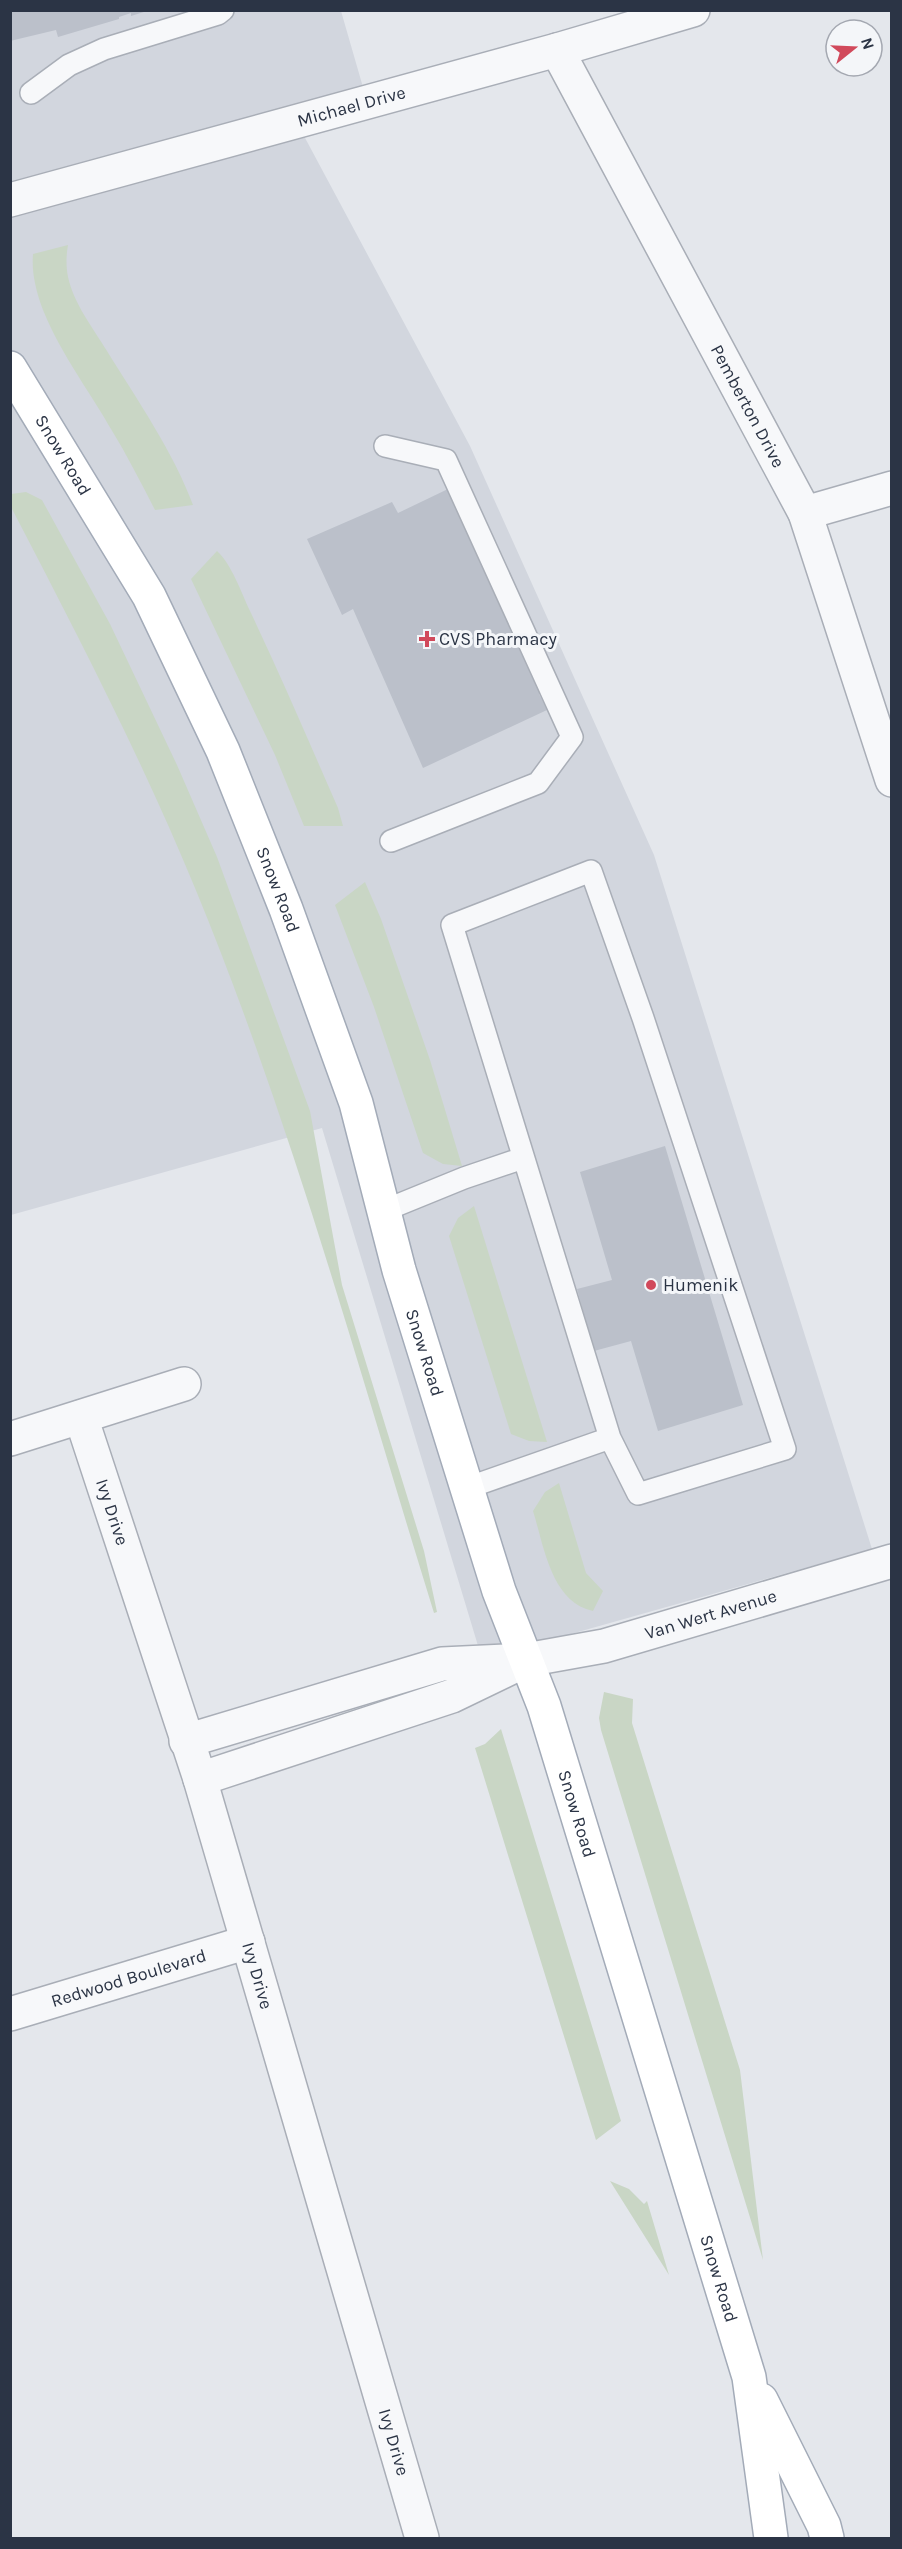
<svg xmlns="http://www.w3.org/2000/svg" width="902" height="2549" font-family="Karla,sans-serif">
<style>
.built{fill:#d2d6de}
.green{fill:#c9d6c5}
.building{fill:#bbc0ca}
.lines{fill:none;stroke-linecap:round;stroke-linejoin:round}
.lane-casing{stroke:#a9aeb7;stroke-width:24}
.street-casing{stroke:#a9aeb7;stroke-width:36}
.primary-casing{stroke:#a3abb8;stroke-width:36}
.lane{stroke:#f7f8fa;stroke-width:21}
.street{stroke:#f7f8fa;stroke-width:33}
.primary{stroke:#fff;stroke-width:33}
.poi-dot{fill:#d1495b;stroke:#f4f6f9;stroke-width:2}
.labels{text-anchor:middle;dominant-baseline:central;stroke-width:6;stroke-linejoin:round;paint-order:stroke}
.street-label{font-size:18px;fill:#2b3445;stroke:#f4f6f9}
.poi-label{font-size:18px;fill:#2b3445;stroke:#f4f6f9;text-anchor:start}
</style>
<rect width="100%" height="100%" fill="#e4e7ec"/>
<!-- built -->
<path class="built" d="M11 11H341L371 115 304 136 470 446 654 855 872 1549 482 1659 322 1128 11 1215Z"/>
<!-- green -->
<path class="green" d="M68 245C66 256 66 267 68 277 74 304 93 328 107 351 136 398 174 453 193 505L155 510C141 483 127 455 111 429 83 379 28 312 33 254Z
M26 492 42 500 110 624 177 765 217 857 310 1111 342 1285 424 1551 437 1612 434 1613C359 1371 292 1123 195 888 141 757 76 632 11 507V494Z
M217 551C232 565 241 592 250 611 281 676 309 742 338 808L343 826H304L275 755 191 579Z
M365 882 381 919 430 1060 462 1166 443 1164 423 1153 374 1007 335 905Z
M474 1206 547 1442 529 1441 511 1434 449 1236 458 1218Z
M559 1483 586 1573 603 1591 593 1611C551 1602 544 1546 533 1511L545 1492Z
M604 1692 633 1699 632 1723 740 2070 763 2260 601 1730 599 1718Z
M501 1729 621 2121 596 2140 475 1748 485 1744Z
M610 2181 629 2189 644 2204 647 2201 669 2275Z"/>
<!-- building -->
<path class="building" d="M10 10H147V11L131 16V13L119 17V19L58 37 56 30 10 41Z
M448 489 533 679 540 677 546 691 539 694 547 710 423 768 353 609 342 615 307 539 392 502 398 513Z
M665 1146 743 1405 658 1431 631 1341 594 1351 577 1289 612 1280 580 1172Z"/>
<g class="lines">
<defs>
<path id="lane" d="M31 93 69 65 104 49 218 14 223 10
M385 446 446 460 572 737 538 783 391 841
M591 871 643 1018 785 1449 638 1494 610 1438 452 925Z
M383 1211 464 1178 523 1158
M467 1488 610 1438"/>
<g id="street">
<path id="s1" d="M557 50 805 513 892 780"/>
<path id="s2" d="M10 200 557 50 693 10"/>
<path d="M805 513 892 488"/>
<path id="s3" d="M81 1417 200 1779 422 2538"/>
<path d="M10 1439 184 1384"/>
<path id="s4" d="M186 1741 442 1664 526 1660 604 1646 892 1561"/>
<path d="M200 1779 452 1696 514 1666"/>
<path id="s5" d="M10 2014 248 1942"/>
</g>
<g id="primary">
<path id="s6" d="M10 368 149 596 223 751 286 909 356 1103 399 1270 499 1591 544 1706 749 2377 771 2538"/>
<path d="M761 2400 824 2526 827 2538"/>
</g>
</defs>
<!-- lane casing -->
<use href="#lane" class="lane-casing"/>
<!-- street casing -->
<use href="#street" class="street-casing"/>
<!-- primary casing -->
<use href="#primary" class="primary-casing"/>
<!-- lane -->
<use href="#lane" class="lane"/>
<!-- street -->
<use href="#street" class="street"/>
<!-- primary -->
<use href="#primary" class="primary"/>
</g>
<!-- markers -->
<g class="poi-dot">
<path d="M424 630h6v6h6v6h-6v6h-6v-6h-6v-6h6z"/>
<circle cx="651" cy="1285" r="6"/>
</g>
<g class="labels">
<!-- street labels -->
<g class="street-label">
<text stroke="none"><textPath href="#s2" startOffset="354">Michael Drive</textPath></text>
<text stroke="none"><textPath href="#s1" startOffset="404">Pemberton Drive</textPath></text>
<text stroke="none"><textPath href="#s6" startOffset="102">Snow Road</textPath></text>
<text stroke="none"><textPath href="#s6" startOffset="588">Snow Road</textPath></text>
<text stroke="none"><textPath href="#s6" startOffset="1074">Snow Road</textPath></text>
<text stroke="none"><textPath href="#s3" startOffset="100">Ivy Drive</textPath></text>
<text stroke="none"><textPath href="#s4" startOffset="542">Van Wert Avenue</textPath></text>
<text stroke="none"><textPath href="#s6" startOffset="1560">Snow Road</textPath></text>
<text stroke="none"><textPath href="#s3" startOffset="586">Ivy Drive</textPath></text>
<text stroke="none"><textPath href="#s5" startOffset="124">Redwood Boulevard</textPath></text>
<text stroke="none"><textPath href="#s6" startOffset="2046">Snow Road</textPath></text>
<text stroke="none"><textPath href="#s3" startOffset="1072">Ivy Drive</textPath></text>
</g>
<!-- poi labels -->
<g class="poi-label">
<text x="439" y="639">CVS Pharmacy</text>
<text x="663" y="1285">Humenik</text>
</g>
</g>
<!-- border -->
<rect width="902" height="2549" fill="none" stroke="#2b3445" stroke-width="24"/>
<!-- north arrow -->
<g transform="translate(854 48) rotate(72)"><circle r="28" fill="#f4f6f9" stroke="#a4a8b1" stroke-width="1.5"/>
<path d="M0-4.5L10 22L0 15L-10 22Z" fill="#d1495b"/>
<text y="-9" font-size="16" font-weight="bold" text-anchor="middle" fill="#2b3445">N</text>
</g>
</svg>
